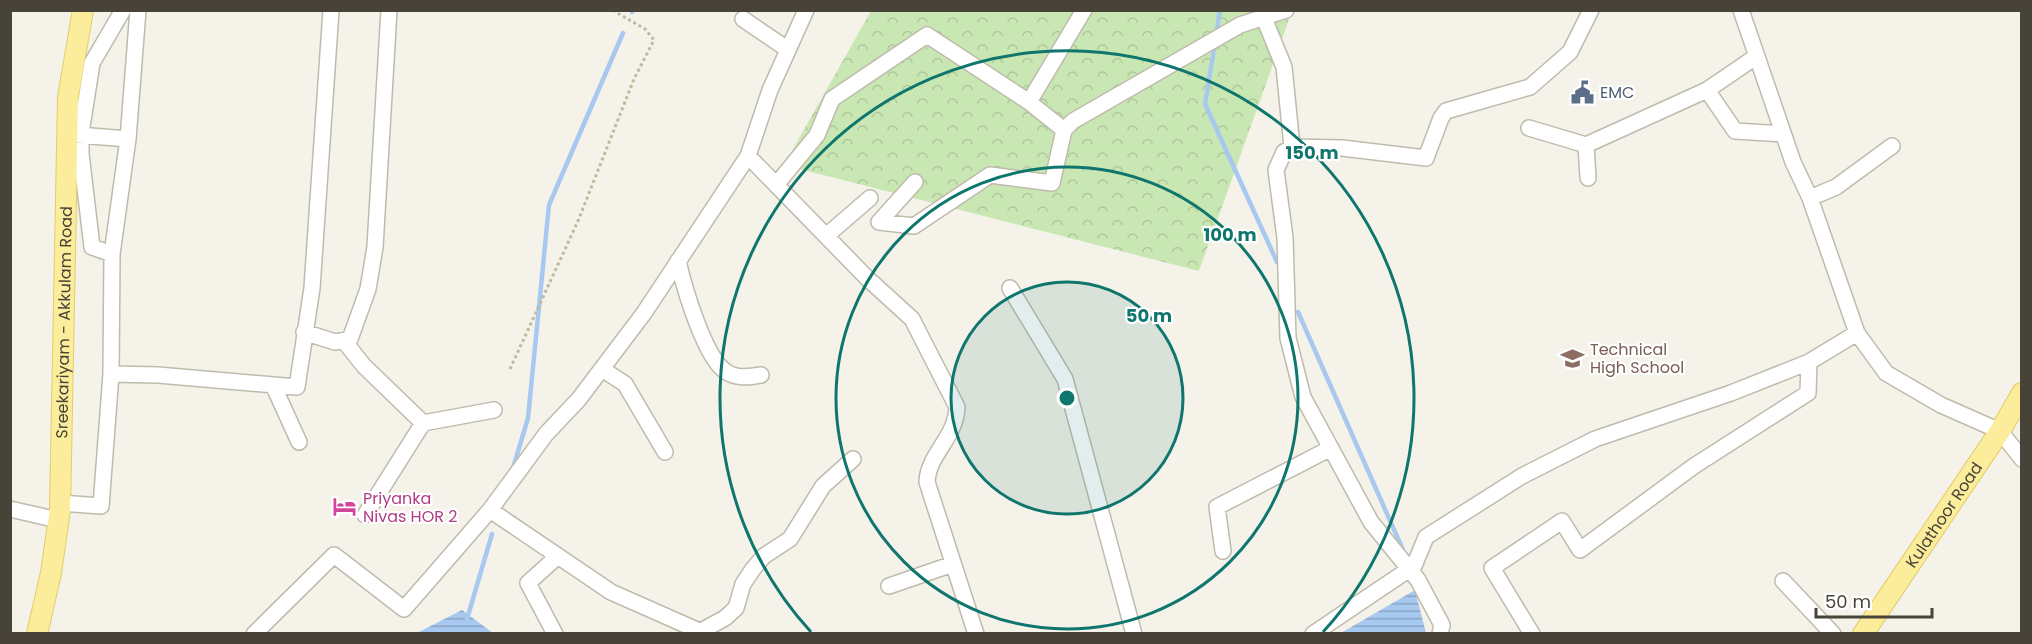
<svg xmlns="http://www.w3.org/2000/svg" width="2032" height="644" font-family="Poppins,sans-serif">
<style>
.forest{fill:url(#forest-crowns)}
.water{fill:url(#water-rules)}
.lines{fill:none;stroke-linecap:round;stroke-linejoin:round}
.stream{stroke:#a7c8ef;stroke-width:4.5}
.minor-casing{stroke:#bfbbac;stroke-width:18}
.major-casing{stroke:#e1cd6a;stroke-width:22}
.path{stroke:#c1b99d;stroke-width:3;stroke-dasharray:3 3;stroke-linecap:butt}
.minor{stroke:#fff;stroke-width:15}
.major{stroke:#fbed9b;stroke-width:20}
.ring{fill:none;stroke:#0f766e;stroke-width:3}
.labels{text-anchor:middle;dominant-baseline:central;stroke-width:4.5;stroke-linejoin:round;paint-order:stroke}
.service-label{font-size:16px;fill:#4e5e75;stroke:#fff;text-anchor:start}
.street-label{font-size:16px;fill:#484338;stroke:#fff}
.education-label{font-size:16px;fill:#785e54;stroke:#fff;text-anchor:start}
.hotel-label{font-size:16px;fill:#b23c85;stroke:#fff;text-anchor:start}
.centre{fill:#0f766e;stroke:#fff;stroke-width:3}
.ring-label{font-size:18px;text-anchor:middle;font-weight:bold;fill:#0f766e;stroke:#fff;stroke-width:4.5;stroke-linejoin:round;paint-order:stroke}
</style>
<defs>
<pattern id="forest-crowns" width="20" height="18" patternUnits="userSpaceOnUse" patternTransform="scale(1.5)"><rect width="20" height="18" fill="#c9e7b3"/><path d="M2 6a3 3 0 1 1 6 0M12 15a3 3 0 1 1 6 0" fill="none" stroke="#aec79b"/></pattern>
<pattern id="water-rules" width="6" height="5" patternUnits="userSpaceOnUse" patternTransform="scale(1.5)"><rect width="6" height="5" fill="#a7c8ef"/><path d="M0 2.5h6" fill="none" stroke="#8aa4c3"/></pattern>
</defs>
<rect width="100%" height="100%" fill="#f4f2e9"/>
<!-- forest -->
<path class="forest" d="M871 11H1292L1199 271 784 165Z"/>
<!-- water -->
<path class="water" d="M1415 590 1426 633H1341Z
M462 610 493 633H417Z"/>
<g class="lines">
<!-- stream -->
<path class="stream" d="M632 12 633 10
M1216 35 1220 10
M1215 43 1205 104 1277 262
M1298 312 1403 550
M513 468 528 418 549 205 623 33
M467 619 492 534"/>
<defs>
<path id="minor" d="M1741 10 1793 162 1810 198 1857 333 1886 373 1941 405 2000 431 2022 459
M1264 18 1284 67 1292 147
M743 19 787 49
M1707 90 1735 131 1783 134
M1029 102 1084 10
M1529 128 1586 145 1707 90 1757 56
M66 134 128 139 112 254 92 247 81 154V133L92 63 123 10
M128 139 138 10
M1586 145 1588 178
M748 156 867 278 912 319 957 407C956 438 928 454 927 482L976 634
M915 182 879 222 914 226 990 175 1052 183 1064 130 1073 121 1240 25 1286 10
M776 185 817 135 832 99 927 35 1029 102 1064 130
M1810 198 1836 187 1892 146
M826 236 870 198
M112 254 111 374 158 375 297 387 312 288 331 10
M678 261C684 287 704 356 725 371 736 379 749 377 761 375
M1010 288 1065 379 1134 634
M304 332 335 342 350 339 368 289 375 247 389 10
M344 341 364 366 423 423
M602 369 625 384 665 452
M273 385 299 442
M60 503 101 506 111 374
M10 509 58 520
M490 510 611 592 706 634
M365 515 423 423 494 410
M1223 551 1217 507 1331 448
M1783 581 1833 634
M889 586 953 564
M703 630 725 618 736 608 743 584 753 569 764 556 790 539 823 486 853 459
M254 634 334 555 404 609 490 510 546 434 579 399 644 313 748 156 770 90 806 10
M555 634 528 583 558 556
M1313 634 1414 566 1426 537 1522 476 1595 439 1731 393 1809 362 1857 333
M1440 634 1442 625 1418 580 1371 522 1303 397 1288 338 1285 238 1276 170 1284 152 1292 147 1342 148 1426 158 1441 118 1446 111 1530 87 1570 52 1591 10
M1532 634 1492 568 1562 521 1580 550 1694 466 1808 393 1809 362"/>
<g id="major">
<path id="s1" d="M37 634 51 573 60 510 68 97 83 10"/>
<path id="s2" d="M1863 634 2000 431 2022 393"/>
</g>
</defs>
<!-- minor casing -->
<use href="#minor" class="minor-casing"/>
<!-- major casing -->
<use href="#major" class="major-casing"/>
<!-- path -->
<path class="path" d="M510 369 578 221 634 79 654 40 645 29 612 10"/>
<!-- minor -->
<use href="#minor" class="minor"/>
<!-- major -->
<use href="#major" class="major"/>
</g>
<!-- distance rings -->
<circle cx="1067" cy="398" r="116" fill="#0f766e" fill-opacity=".12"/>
<g class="ring">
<circle cx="1067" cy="398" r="116"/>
<circle cx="1067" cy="398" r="231"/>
<path d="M811 632A347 347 0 1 1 1323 632"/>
</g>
<!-- icons -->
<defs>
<symbol id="civic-bare" viewBox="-9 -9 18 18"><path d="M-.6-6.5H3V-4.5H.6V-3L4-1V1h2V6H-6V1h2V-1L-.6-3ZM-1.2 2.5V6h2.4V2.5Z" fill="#5c6f8a" stroke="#fff" stroke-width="2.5" paint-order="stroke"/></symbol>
<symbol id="school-bare" viewBox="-9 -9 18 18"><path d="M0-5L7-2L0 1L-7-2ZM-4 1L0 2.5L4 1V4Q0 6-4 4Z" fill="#8d6e63" stroke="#fff" stroke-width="2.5" paint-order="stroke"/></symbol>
<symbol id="hotel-bare" viewBox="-9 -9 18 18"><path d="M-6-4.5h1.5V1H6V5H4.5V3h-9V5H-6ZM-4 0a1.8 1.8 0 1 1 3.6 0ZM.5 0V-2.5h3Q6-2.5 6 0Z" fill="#d1479c" stroke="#fff" stroke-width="2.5" paint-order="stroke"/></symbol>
</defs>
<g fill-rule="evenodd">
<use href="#civic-bare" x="1566" y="76" width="33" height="33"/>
<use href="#school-bare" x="1556" y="342" width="33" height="33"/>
<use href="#hotel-bare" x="328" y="490" width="33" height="33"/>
</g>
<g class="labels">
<!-- service labels -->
<g class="service-label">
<text x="1600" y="92">EMC</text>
</g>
<!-- street labels -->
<g class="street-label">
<text stroke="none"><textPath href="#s1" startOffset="314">Sreekariyam - Akkulam Road</textPath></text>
<text stroke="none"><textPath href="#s2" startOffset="144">Kulathoor Road</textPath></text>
</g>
<!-- education labels -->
<g class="education-label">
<text x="1590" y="349">Technical<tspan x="1590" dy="18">High School</tspan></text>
</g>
<!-- hotel labels -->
<g class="hotel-label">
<text x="363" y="498">Priyanka<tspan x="363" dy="18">Nivas HOR 2</tspan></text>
</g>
</g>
<circle cx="1067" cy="398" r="9" class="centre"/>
<g class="ring-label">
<text x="1312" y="159">150 m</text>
<text x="1230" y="241">100 m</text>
<text x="1149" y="322">50 m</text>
</g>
<!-- border -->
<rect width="2032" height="644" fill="none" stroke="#484338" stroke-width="24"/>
<!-- scale -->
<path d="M1816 608v9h116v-9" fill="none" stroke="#484338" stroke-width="3"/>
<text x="1825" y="608" font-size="18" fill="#484338" stroke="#ffffff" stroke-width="4.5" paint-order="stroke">50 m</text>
</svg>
